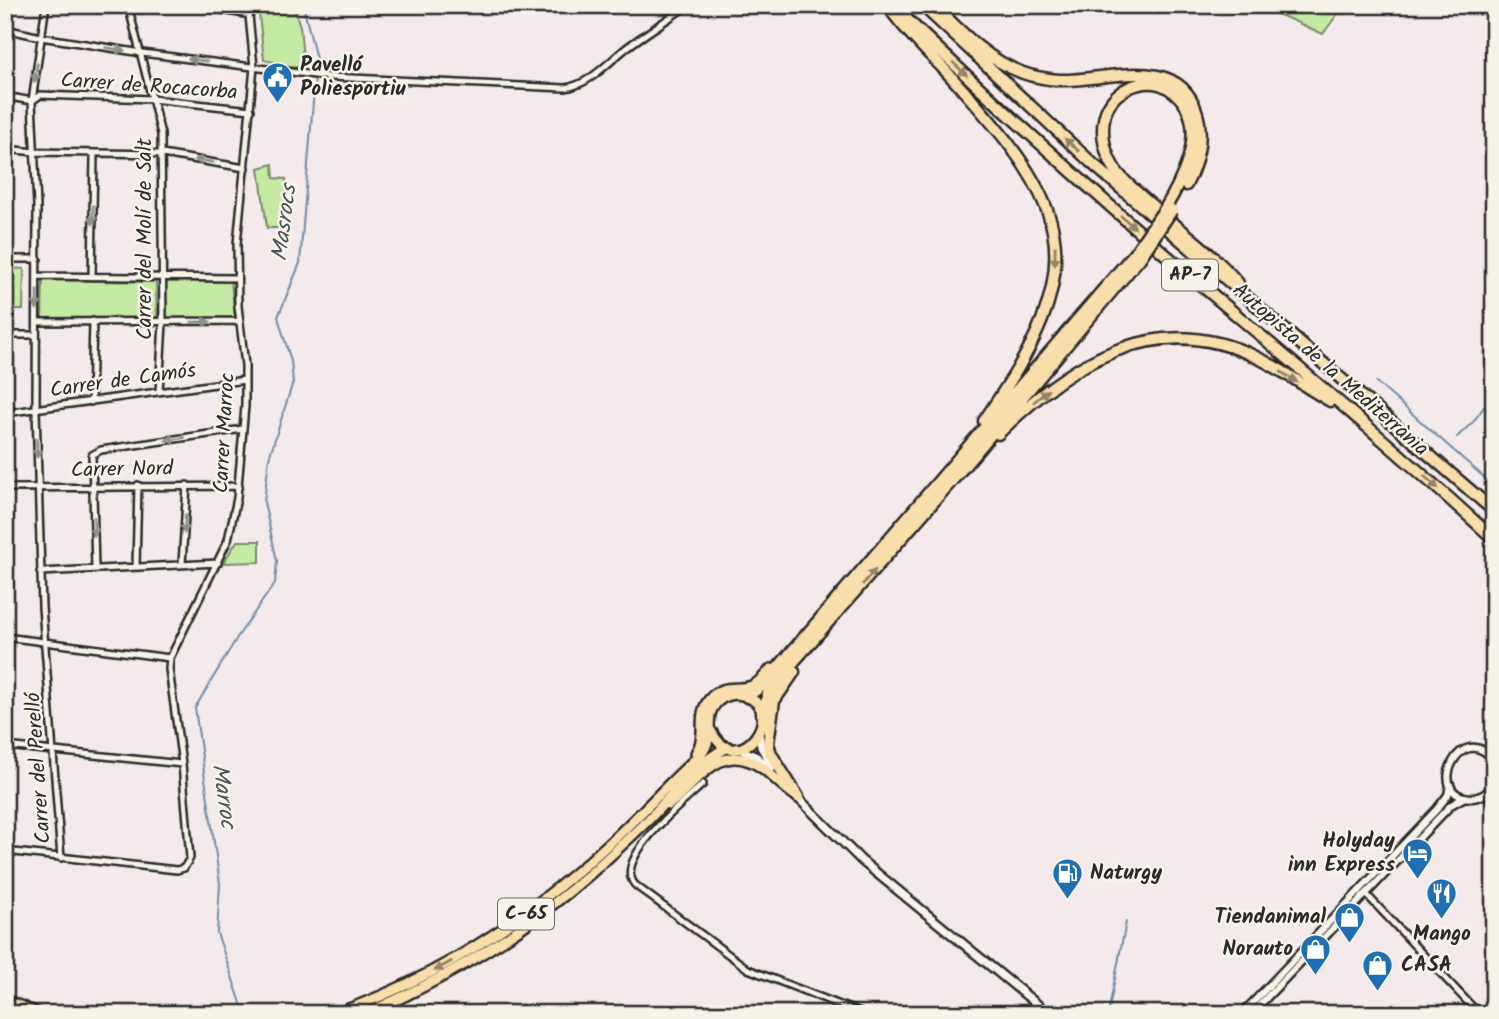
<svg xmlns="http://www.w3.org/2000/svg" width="1499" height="1019" font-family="Kalam,sans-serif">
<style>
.green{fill:#c4eaa4;stroke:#788a68;stroke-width:2}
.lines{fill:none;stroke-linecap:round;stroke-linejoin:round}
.stream{stroke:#718da8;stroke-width:2}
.minor-casing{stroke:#2b2b2b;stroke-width:10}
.tertiary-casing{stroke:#2b2b2b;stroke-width:11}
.secondary-casing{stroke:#2b2b2b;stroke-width:12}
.trunk-casing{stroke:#2b2b2b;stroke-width:14}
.motorway-casing{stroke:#2b2b2b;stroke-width:15}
.minor{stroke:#f7f3e8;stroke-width:5}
.tertiary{stroke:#f7f3e8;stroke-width:6}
.secondary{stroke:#f7f3e8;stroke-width:7}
.trunk{stroke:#f8deab;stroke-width:9}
.motorway{stroke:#f8deab;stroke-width:10}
.motorway-bridge-casing{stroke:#2b2b2b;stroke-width:15;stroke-linecap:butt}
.motorway-bridge{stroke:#f8deab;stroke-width:10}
.oneway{fill:#918f8a}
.oneway2{fill:#92846b}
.labels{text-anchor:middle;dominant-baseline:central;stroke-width:5;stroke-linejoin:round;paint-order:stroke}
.shield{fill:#f7f3e8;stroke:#686764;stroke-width:2}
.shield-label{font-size:19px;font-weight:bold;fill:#2b2b2b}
.poi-label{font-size:21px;font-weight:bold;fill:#2b2b2b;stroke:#f7f3e8;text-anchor:start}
.street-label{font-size:21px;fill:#2b2b2b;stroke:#f7f3e8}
.water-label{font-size:23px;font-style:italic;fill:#48545f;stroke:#f7f3e8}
</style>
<rect width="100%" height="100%" fill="#f4eaeb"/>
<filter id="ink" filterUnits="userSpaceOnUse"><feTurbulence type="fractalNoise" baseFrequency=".0143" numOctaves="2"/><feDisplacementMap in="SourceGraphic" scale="14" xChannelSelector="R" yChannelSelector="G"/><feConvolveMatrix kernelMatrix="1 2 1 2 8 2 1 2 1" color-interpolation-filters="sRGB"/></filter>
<g filter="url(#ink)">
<!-- green -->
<path class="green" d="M258 5H293L300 26 304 69 264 60Z
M1257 5H1344L1323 34Z
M273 164 274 178 286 179V228H267L259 168Z
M5 268 24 269 23 310H5Z
M43 280 156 282 157 318H42Z
M165 281 231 282 235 318H165Z
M237 541H260V562L223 563Z"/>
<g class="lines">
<!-- stream -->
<path class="stream" d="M303 5 317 63 316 72
M1376 382 1494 486
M1457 437 1473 422 1494 393
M240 1014 241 1003 217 933 220 884 195 708 238 636 275 583 277 561 264 502 269 458 293 382 291 361 278 317 300 263 315 77
M1108 1014 1126 922"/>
<defs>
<path id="minor" d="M46 5 32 101 37 206 36 409 42 607 61 858
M128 5 161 134 163 323 159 392
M194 5 250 15
M5 29 41 37 142 53 330 77 565 88C593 84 611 58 633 43 651 30 670 18 688 5
M5 96 32 101 40 95 152 99 251 110
M5 149 35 152 162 154 245 168
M5 259H38
M38 276 237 278
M92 277 94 153
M37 322 240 321
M5 335H36
M91 402 93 321
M5 413 245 380
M5 488 239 486
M182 564 187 485
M136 567 138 485
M95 569 92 455 101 450 243 429
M40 572 218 563
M5 637 170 658
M5 746 182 764
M703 784C686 800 619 854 632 880 633 883 636 886 639 888L748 969 863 1014
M5 851 177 870 184 868 190 858 182 764 169 669 170 658 228 540 237 498 245 406V365L238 306 237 244 254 67 248 5
M1366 894 1479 1014"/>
<path id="tertiary" d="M1494 761C1462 717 1423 796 1471 798 1481 798 1488 793 1494 785
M1242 1014 1437 809 1448 795 1450 784
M1251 1014 1451 805 1465 797"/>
<path id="secondary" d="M759 734 761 747 773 767
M737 748 757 757 771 770
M796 796 862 861 1049 1014"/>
<path id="trunk" d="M696 753C708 736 696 716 709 700 724 681 738 693 754 685 761 681 766 675 771 669
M668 805C700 782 720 737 764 769 775 778 785 789 798 797
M5 1000 39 1014
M5 1011 11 1014
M335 1014C441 977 533 915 614 839 644 811 672 780 702 753 716 733 702 717 717 702 723 696 733 693 742 695 792 708 738 783 711 731
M365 1014C448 978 523 933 591 873 612 854 633 835 653 815 676 791 698 762 728 747"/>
<path id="motorway" d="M892 5C981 91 1073 174 1166 255 1276 349 1387 441 1494 539
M922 5 1093 164 1494 511
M934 5C960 31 987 60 1023 73 1034 77 1047 79 1059 80 1104 82 1178 51 1197 113 1204 138 1197 163 1186 185
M893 13C911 37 933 57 954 80 988 118 1029 161 1047 210 1076 286 1024 361 984 421
M1166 207C1187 172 1213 116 1168 88 1155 80 1141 82 1128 88 1092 105 1099 155 1123 179 1159 216 1204 243 1238 283
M998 434C1069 363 1156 308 1256 357 1282 369 1305 387 1330 401
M794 672 774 701 768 743 771 754 798 797
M747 697 764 684 1134 254
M762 714 768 693 776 682 956 476 1140 258"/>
</defs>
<!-- minor casing -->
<use href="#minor" class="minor-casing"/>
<!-- tertiary casing -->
<use href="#tertiary" class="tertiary-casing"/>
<!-- secondary casing -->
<use href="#secondary" class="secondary-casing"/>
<!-- trunk casing -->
<use href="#trunk" class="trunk-casing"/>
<!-- motorway casing -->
<use href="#motorway" class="motorway-casing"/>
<!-- minor -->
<use href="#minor" class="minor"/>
<!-- tertiary -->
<use href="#tertiary" class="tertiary"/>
<!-- secondary -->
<use href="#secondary" class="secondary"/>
<!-- trunk -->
<use href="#trunk" class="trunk"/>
<!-- motorway -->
<use href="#motorway" class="motorway"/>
<defs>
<path id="motorway-bridge" d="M1134 254 1166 207
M1140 258 1172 210"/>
</defs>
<!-- motorway-bridge casing -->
<use href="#motorway-bridge" class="motorway-bridge-casing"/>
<!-- motorway-bridge -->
<use href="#motorway-bridge" class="motorway-bridge"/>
</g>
<!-- one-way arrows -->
<defs><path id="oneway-solid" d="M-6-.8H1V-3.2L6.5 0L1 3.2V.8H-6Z" transform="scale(1.75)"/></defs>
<g class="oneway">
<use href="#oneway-solid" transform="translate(115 49) rotate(9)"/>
<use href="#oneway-solid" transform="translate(198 60) rotate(-173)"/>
<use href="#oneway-solid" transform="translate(36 73) rotate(98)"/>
<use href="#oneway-solid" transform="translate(204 161) rotate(-171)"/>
<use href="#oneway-solid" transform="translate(93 215) rotate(91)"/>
<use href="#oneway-solid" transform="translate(37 300) rotate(91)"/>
<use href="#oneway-solid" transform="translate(201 322) rotate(-1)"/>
<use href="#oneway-solid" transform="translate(175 439) rotate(171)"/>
<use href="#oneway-solid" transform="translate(37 448) rotate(88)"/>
<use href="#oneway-solid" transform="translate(185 524) rotate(94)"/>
<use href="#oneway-solid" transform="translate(94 527) rotate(88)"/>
</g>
<g class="oneway2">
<use href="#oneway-solid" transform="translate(960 69) rotate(43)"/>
<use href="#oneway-solid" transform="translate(1072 145) rotate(-138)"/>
<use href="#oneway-solid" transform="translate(1128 222) rotate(41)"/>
<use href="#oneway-solid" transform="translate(1055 256) rotate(91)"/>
<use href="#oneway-solid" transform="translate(1289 377) rotate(33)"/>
<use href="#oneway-solid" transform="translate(1041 396) rotate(-40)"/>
<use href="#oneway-solid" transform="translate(1431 482) rotate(42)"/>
<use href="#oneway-solid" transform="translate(869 577) rotate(-49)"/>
<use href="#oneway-solid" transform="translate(443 966) rotate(151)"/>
</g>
</g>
<!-- icons -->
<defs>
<symbol id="civic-pin" viewBox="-11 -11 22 30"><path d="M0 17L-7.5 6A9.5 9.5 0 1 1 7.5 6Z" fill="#1f6fb2" stroke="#f7f3e8"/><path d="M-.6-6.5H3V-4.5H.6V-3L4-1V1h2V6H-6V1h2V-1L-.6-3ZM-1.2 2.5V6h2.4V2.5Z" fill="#fff"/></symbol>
<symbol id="hotel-pin" viewBox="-11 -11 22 30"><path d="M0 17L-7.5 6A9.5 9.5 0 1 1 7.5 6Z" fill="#1f6fb2" stroke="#f7f3e8"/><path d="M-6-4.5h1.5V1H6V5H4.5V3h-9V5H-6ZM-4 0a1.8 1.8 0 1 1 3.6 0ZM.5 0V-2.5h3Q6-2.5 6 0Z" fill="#fff"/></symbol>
<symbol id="fuel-pin" viewBox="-11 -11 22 30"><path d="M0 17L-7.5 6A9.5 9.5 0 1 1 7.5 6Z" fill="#1f6fb2" stroke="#f7f3e8"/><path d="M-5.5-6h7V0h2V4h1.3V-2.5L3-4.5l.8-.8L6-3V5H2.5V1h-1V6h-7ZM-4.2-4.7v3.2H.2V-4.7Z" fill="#fff"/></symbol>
<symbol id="restaurant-pin" viewBox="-11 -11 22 30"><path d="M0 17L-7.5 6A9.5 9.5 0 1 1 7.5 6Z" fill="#1f6fb2" stroke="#f7f3e8"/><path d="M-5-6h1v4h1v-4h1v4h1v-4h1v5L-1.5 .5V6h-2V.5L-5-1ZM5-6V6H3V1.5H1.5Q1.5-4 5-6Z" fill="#fff"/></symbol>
<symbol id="shop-pin" viewBox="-11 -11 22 30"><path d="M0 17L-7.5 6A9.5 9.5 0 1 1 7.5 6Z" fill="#1f6fb2" stroke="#f7f3e8"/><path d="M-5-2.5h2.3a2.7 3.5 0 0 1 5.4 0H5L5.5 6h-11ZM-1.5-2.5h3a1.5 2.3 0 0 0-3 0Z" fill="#fff"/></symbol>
</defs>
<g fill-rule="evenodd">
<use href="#civic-pin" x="260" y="60" width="35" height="47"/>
<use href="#hotel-pin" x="1400" y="836" width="35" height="47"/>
<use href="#fuel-pin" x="1050" y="856" width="35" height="47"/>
<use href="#restaurant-pin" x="1424" y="876" width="35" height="47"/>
<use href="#shop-pin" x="1332" y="900" width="35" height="47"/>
<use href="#shop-pin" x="1298" y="932" width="35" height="47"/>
<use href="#shop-pin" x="1360" y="948" width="35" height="47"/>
</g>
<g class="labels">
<!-- shield labels -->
<g class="shield">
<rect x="1162" y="259.5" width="56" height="31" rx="5"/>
<rect x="498" y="898.5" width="56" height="31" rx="5"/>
</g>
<g class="shield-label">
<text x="1190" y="275">AP-7</text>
<text x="526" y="914">C-65</text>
</g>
<!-- poi labels -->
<g class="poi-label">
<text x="300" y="65">Pavelló<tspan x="300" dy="24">Poliesportiu</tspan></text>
<text x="1395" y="841" text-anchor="end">Holyday<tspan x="1395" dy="24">inn Express</tspan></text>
<text x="1090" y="873">Naturgy</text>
<text x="1326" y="917" text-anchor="end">Tiendanimal</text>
<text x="1442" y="934" text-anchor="middle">Mango</text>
<text x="1293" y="949" text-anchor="end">Norauto</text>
<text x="1401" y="965">CASA</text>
</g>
<!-- street labels -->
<g class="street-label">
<text transform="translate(149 87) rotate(4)">Carrer de Rocacorba</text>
<text transform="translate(145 239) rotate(-90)">Carrer del Molí de Salt</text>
<text transform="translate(1330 370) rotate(41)">Autopista de la Mediterrània</text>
<text transform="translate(123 381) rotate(-8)">Carrer de Camós</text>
<text transform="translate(225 433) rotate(-87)">Carrer Marroc</text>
<text transform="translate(122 470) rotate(-1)">Carrer Nord</text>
<text transform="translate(39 768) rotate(-94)">Carrer del Perelló</text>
</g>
<!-- water labels -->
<g class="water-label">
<text transform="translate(285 223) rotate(-83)">Masrocs</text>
<text transform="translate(223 796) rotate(82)">Marroc</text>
</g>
</g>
<!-- margin -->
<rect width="1499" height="1019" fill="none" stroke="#f7f3e8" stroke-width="28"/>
<rect x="14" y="14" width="1471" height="991" fill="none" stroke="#2b2b2b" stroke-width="2.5" filter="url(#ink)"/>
</svg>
